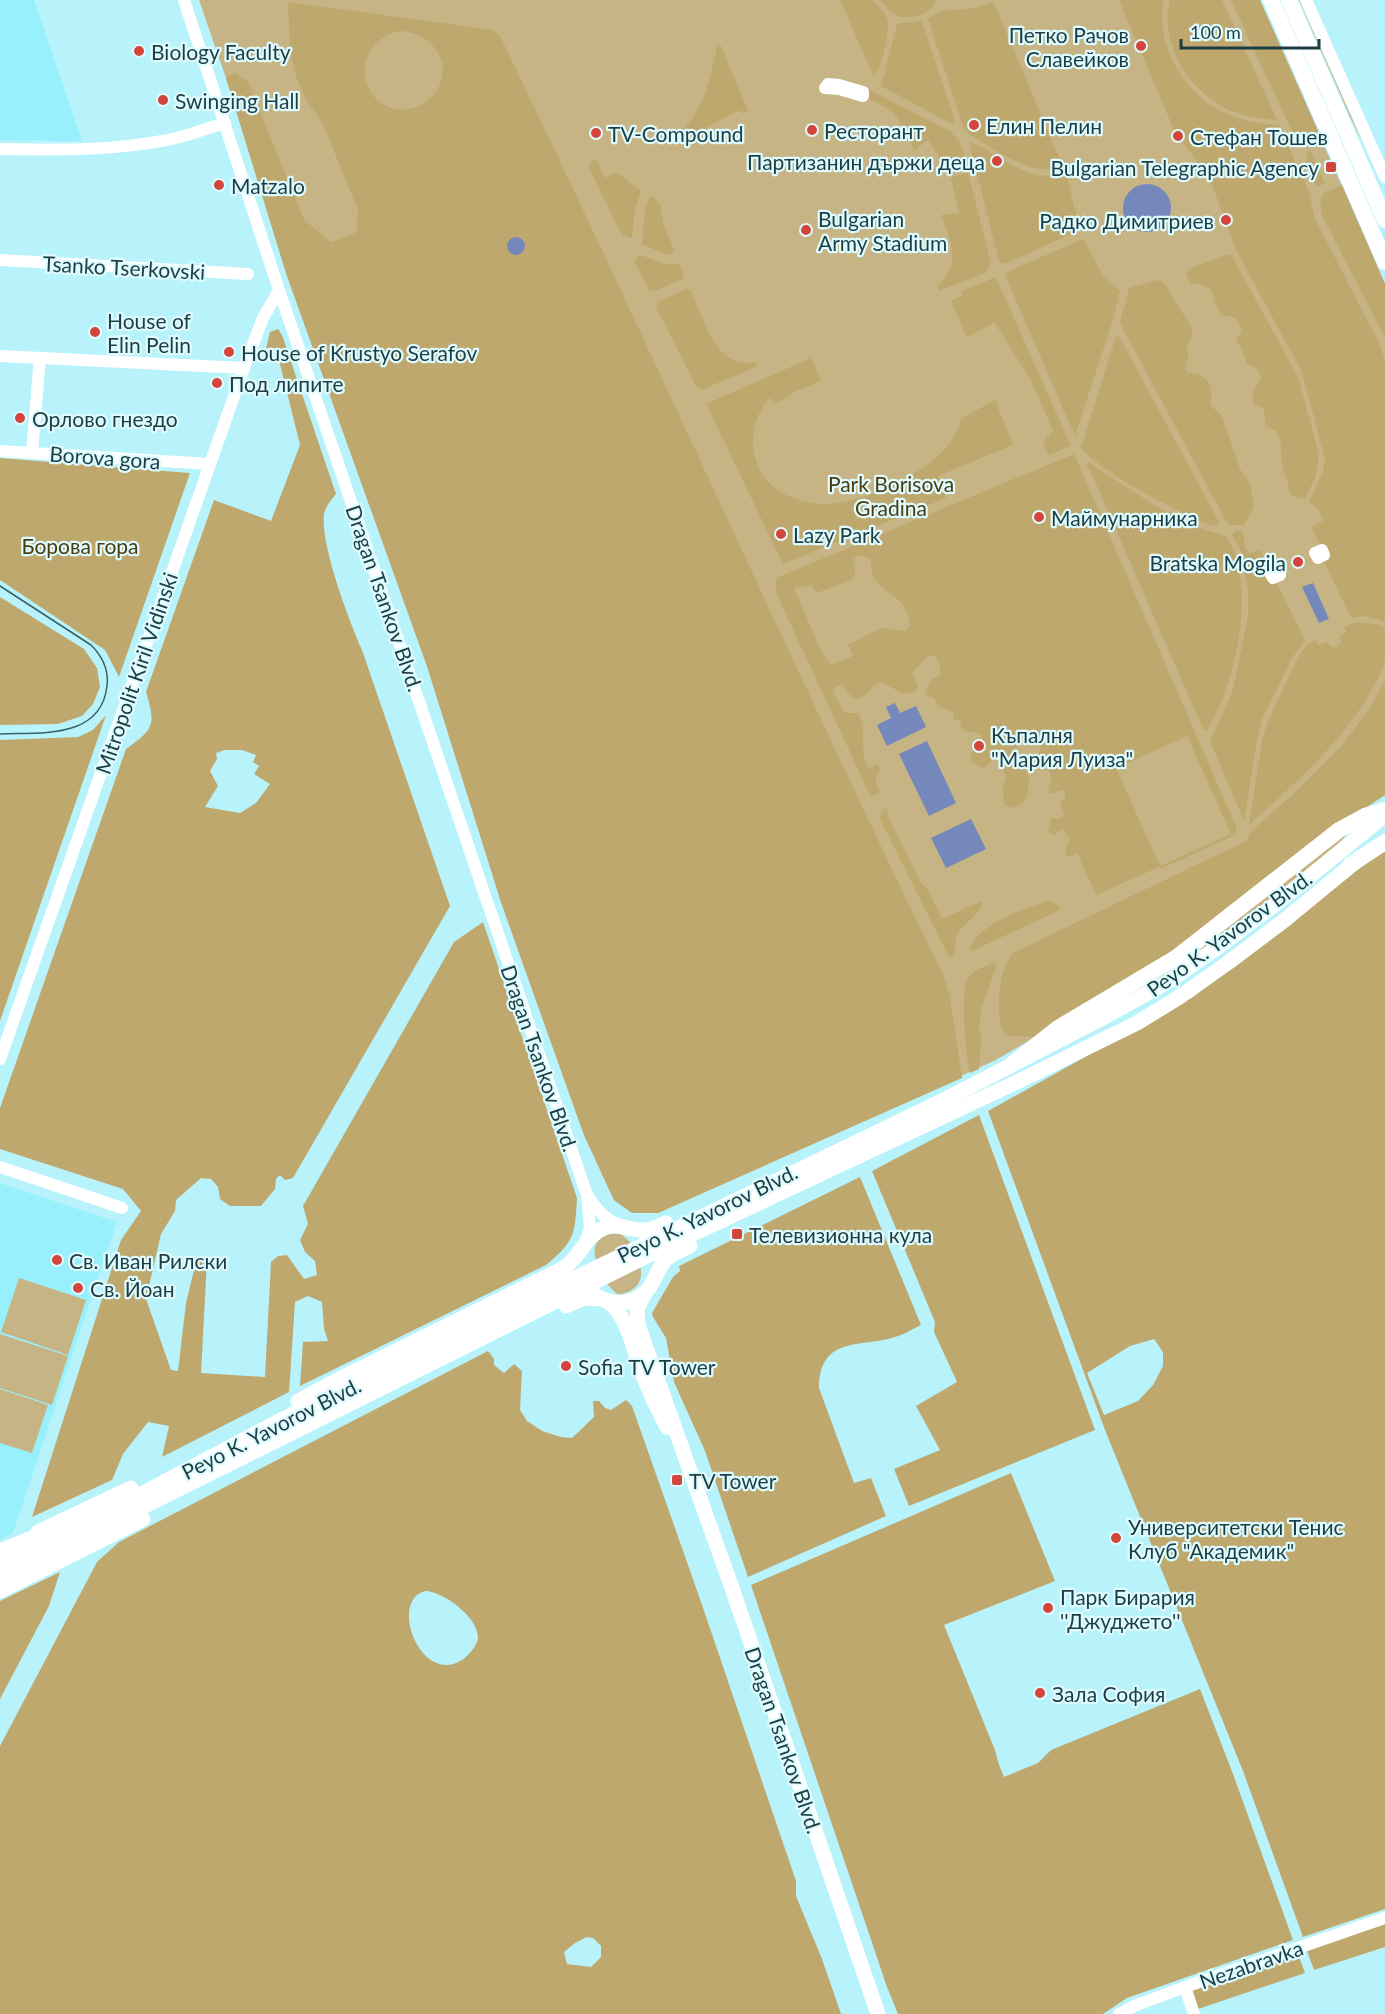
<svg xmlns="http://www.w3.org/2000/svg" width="1385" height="2014" font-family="Lato,sans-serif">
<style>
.built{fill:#99f0fd}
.green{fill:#c7b484}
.forest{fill:#bfa86e;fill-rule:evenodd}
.water{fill:#7588bb}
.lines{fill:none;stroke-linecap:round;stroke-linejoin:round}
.minor{stroke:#fff;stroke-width:12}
.major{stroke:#fff;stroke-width:15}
.highway{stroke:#fff;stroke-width:16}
.tram{stroke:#3b5f65;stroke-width:1.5}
.poi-dot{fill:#d3453a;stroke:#defbff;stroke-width:2}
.labels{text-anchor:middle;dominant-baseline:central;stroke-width:4.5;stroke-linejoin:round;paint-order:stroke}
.poi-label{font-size:21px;fill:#1e3d42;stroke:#defbff;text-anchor:start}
.street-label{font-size:21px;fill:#1e3d42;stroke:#defbff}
.park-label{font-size:21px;fill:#4c3c0d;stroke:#defbff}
</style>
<rect width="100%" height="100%" fill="#b8f3fc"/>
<!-- built -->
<path class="built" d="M0 0H34L82 141 0 140Z
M0 1183 117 1222 13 1533 0 1539Z"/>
<!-- green -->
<path class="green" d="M199 0H1260L1385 284V795L1333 829 1035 1037 996 1060 658 1213H632L614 1200 584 1135 501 902 427 666 286 273 226 78Z
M1299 0H1302L1368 152 1351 119Z
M1347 834 1337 846C1264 905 1197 958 1115 1003L1332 841Z
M619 1232 631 1243 596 1260C590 1241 603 1235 619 1232Z
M640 1266C645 1282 633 1294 617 1294L605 1282Z
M19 1278 86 1300 68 1355 1 1332Z
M0 1334 68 1356 52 1405 0 1388Z
M0 1389 48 1405 32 1453 0 1443Z"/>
<!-- forest -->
<path class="forest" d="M840 0H873C877 6 885 12 887 18 891 28 881 70 874 77Z
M880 0H936C932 15 907 22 894 14 889 11 884 5 880 0Z
M1119 0H1164C1156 41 1178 84 1213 107 1233 119 1256 124 1279 125L1308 189 1315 219 1378 341 1385 360V622L1364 616 1351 618 1323 559 1324 555 1312 527 1323 521 1318 508 1309 502 1323 471 1325 459 1302 372 1235 248 1210 179 1174 130Z
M1170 0H1222L1277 120C1257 119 1234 115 1218 104 1184 82 1160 40 1170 0Z
M1231 0H1260L1320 135 1303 142 1294 136Z
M288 2 493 30 500 36C651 348 792 665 944 977L950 997 962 1078 658 1213H632L614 1200 584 1135 501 902 427 666 286 273 226 78 235 73 248 82 304 220 331 242 357 232 358 210 323 124 304 96 296 76 290 50ZM399 31C431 32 455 62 436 92 431 99 423 105 414 108 363 122 342 45 399 31Z
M992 2 994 3 1063 167C1035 176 1010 159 987 145 979 140 969 136 964 129L928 19 940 11 975 8Z
M922 21 955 121 954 125 881 86 897 25 899 23Z
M719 45 721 46 748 111 743 114 740 110 705 128 707 132 683 145 674 139V137C704 115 710 79 717 46Z
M870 90 951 132 960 142 966 162 946 169 928 140 914 151C901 121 899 111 866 98V91Z
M969 142C1004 154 1025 185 1066 173L1080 230 1005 264 999 262Z
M1310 149 1325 184 1318 186 1315 184C1311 173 1301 160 1310 149Z
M596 159 605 178 616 172 641 191 635 209 632 238 622 235 589 168V164Z
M966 172H968L991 263 985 273 939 291 938 286C962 263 951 242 941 215L959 213 951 178Z
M1342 185 1385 284V338L1322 215 1320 201 1323 194Z
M652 196 660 204 663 222 674 250 671 254H665L642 244 645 211 649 197Z
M1083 239C1095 254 1099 281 1120 290L1112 323 1075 436 1005 275 1007 272Z
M1228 254 1232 256 1298 377 1319 455 1315 478 1305 499 1291 496 1281 459V444L1276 431 1266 426 1263 408 1254 405 1252 395 1261 377 1257 368 1247 364 1242 349 1236 341 1242 331 1236 318 1222 315 1215 304 1211 289 1201 284 1190 283 1186 274 1189 269Z
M640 255 666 264H680L684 278 655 291H650L635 263 636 258Z
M994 278 997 280 1071 446 1049 455 1043 442 1053 431 1031 380 994 322 967 338 951 301 962 296V291Z
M1158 280 1164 283 1192 328 1191 339 1186 347 1189 353 1185 369 1187 372 1200 375 1209 382 1212 395 1210 403 1212 407 1222 416 1240 469 1250 483 1254 507 1244 525H1230L1226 521 1122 327 1120 322 1129 288Z
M687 289 691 290C703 317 716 371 755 362L758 366 704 389H699L696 386 656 307 659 301Z
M278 329 282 335 336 494C332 499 325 507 324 514 320 544 349 621 362 650L450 906 293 1178 285 1180 280 1175 276 1179 275 1189 261 1206H230L220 1199 218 1187 211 1179 201 1178 176 1200 175 1211 161 1234 146 1299 171 1370 178 1371 186 1303 194 1270 192 1265 193 1258 207 1260 201 1373 265 1377 271 1262 278 1256 287 1255 304 1279 317 1275 315 1261 305 1252 300 1240 308 1224 303 1206 454 942 483 922 577 1198C575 1234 575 1241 546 1265L300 1386 303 1342 328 1341 324 1329 322 1302 308 1296 295 1302 289 1392 162 1457 169 1426 148 1422 123 1454 112 1480 32 1517 121 1240 141 1211 123 1189 0 1149V1108L126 749C154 729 156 725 146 692L214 500 271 521 300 445 276 348H266L270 332ZM225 750H242L256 755 253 762 259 766 254 774 270 784 256 803 240 813 205 807 218 786 210 771 217 759 216 753Z
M1116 336H1119L1218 520 1219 524 1216 526C1205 525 1195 518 1185 514 1152 497 1107 475 1081 448Z
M811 358 821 381 794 392 777 403 769 398C755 416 750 435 755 457 763 494 806 508 839 503 878 497 954 462 961 419L995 400 1013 445 938 476 946 498 783 564 706 404Z
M1074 454 1237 829 1235 835 1160 869 1159 867 1096 895 1077 853 1068 857 1065 852 1070 838 1062 829 1054 835 1048 832 1051 818 1060 819 1065 814 1060 804 1065 797V791L1060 790 1055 794 1049 793 1048 788C1054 780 1051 775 1047 767L1041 765 1038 756 1041 748 1037 740 1027 737C1017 743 1013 749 1010 760L1025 769 1030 778C1026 794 1030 804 1011 808L1004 804 1003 786 1006 776 999 764 1003 754 1001 751 996 752 988 765 982 768 971 762C970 750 976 750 983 742L981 735 976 732H966L961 727 960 721 954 719 953 712 939 707 933 697H928L925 692C929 683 930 678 941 675L940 667 935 656H928L912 673 918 686 915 692 903 694 882 682C867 685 871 698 854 699L841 685 836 686 833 691 841 707 846 713H858C867 731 860 750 867 767L872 768 877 763 881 770 875 778 880 792 871 797 776 593V578ZM858 555 870 558C873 564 870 572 873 577 886 597 907 595 910 625L906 631 881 628 848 645 853 656 831 665 822 653 794 588 811 585 817 593 851 580C857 574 855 568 853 560ZM1187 736 1231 834 1160 866 1116 768Z
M0 458 190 473 119 677 105 650 0 580Z
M1086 461 1159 508 1205 530 1226 536C1258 583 1236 685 1207 730L1203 729Z
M1235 531H1243L1245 547 1249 553 1260 550 1305 640 1293 657 1262 719 1257 740 1244 821 1210 741 1232 693 1248 618V590L1241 551 1232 535Z
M0 597 84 649 97 668 100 687 93 704 82 716 58 724 0 725Z
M1356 622 1378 624 1385 628C1385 638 1385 650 1385 660 1383 671 1375 683 1370 693 1340 745 1293 785 1249 825L1262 741 1267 723 1298 657 1307 645 1316 640 1318 645 1327 642 1331 647H1337L1341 642 1340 636 1347 632 1344 627Z
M1385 681V795L1333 829 1161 959 1035 1037 1009 1036 1002 1031C996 1009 998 971 1013 953L1246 841 1251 831 1291 796 1342 745 1369 709Z
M106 715 0 1021V740L78 737 93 730Z
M887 808 888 817 921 883 928 890 942 919 981 901 982 905C977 917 965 922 958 933 954 941 956 950 952 957H949L880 819 882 811Z
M1385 848V1909L1303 1937 1243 1771 1105 1430 988 1111 1193 997 1300 916ZM1154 1339 1163 1352V1366L1153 1385 1138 1401 1104 1415 1087 1373 1130 1346Z
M1049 901 1058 905 1060 910 970 952C970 928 1028 906 1049 901Z
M993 963H995L996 967 982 1007 979 1026 981 1038 979 1069 970 1073C966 1058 959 987 969 977 974 970 985 966 993 963Z
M979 1115 1095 1430 909 1506 894 1469 940 1450 916 1406 957 1382 934 1332 935 1322 872 1171Z
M860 1177 921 1325C912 1329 904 1335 895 1337 861 1348 820 1335 819 1388L854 1483 871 1478 886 1516 748 1577 705 1451 674 1382 666 1338 653 1317 652 1313 673 1277 680 1271 679 1266Z
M488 1351 494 1359V1365L504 1373 514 1364 522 1371 520 1410 527 1421 542 1431 561 1437 572 1438 594 1417 593 1401H599L605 1408 611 1410 626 1400 632 1406 700 1599 796 1881V1896L822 1959 841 2014H0V1746L97 1562 119 1542ZM425 1591C443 1591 479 1618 478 1638 477 1646 468 1656 462 1660 421 1686 388 1601 425 1591ZM587 1937 593 1938 601 1946V1957L591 1967 567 1964 564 1952 575 1943Z
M1011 1473 1055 1581 944 1625 995 1750 999 1765 1004 1777 1038 1763 1051 1750 1200 1689 1233 1774 1293 1940 1127 1998 1103 2014H898L887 1987 751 1585Z
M60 1572 49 1606 0 1699V1601Z
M1385 1923V1947L1314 1970 1307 1951Z
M1298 1954 1305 1973 1198 2009 1191 1989Z"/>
<!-- water -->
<path class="water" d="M1123 208a24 24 0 1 1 48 0a24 24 0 1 1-48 0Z
M507 246a9 9 0 1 1 18 0a9 9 0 1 1-18 0Z
M1313 583 1329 619 1319 623 1302 587Z
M895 703 900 713 916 706 926 727 887 746 877 725 891 718 886 707Z
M927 741 956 803 929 816 899 754Z
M971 819 986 849 946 868 931 838Z"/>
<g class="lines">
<!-- minor -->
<path class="minor" d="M184 0 279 290 587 1195C596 1209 606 1221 623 1226
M1306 0 1385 177
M828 84 839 85 863 92V96L839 89 825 88Z
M0 149C58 150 115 151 172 139 190 135 208 128 225 123
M0 260 248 274
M0 356 244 368
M0 451 210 464
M32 453 40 358
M1322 550 1324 555 1318 558 1315 553Z
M1278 570 1280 575 1273 578 1270 573Z
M0 1059 244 368 263 318 279 290
M0 1167 122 1208
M585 1243 590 1228 587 1196
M1185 1987 1194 2014
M1119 2014 1134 2006 1185 1987 1385 1918"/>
<!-- major -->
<path class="major" d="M646 1291 637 1309 638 1325 732 1588 878 2014
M593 1294C612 1307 638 1306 651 1285 656 1277 659 1267 665 1260 672 1254 681 1250 690 1246
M607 1301C628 1314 634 1353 643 1376 650 1393 658 1410 667 1427
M566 1306 584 1298 600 1299
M298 1401 341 1378 562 1269C581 1258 585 1234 606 1227 620 1223 630 1231 644 1230 652 1230 659 1226 666 1223
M38 1532 131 1488
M0 1551 49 1531
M0 1566 134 1498 279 1421 948 1098 1112 1013 1169 981 1218 947 1277 903 1385 815
M0 1578 663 1248 1021 1080 1137 1023 1181 996 1229 962 1286 919 1360 858
M0 1591 143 1519"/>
<!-- highway -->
<path class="highway" d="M1271 0 1385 262
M1289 0 1385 220
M1350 865 1385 842
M1011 1065 1058 1028 1177 957 1339 830 1365 816 1385 810"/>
<!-- tram -->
<path class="tram" d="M0 586 91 645C102 656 109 670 107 686 101 740 39 732 0 734"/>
</g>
<!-- markers -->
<g class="poi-dot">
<circle cx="1141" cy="46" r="6"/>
<circle cx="139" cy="51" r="6"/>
<circle cx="163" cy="100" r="6"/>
<circle cx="974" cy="125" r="6"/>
<circle cx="812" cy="130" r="6"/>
<circle cx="596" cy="133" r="6"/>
<circle cx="1178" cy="136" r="6"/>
<circle cx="997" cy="161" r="6"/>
<rect x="1325" y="161" width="12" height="12" rx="3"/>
<circle cx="219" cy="185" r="6"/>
<circle cx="1226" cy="220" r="6"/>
<circle cx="806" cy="230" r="6"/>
<circle cx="95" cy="332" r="6"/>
<circle cx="229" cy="352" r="6"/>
<circle cx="217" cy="383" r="6"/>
<circle cx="20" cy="418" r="6"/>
<circle cx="1039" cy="517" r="6"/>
<circle cx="781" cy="534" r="6"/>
<circle cx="1298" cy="562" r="6"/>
<circle cx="979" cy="746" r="6"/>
<rect x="731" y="1228" width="12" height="12" rx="3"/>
<circle cx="57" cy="1260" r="6"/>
<circle cx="78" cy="1288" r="6"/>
<circle cx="566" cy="1366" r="6"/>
<rect x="671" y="1474" width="12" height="12" rx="3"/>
<circle cx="1116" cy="1538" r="6"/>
<circle cx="1048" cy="1608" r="6"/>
<circle cx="1040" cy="1693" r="6"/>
</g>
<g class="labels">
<!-- poi labels -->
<g class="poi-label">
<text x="1129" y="34" text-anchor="end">Петко Рачов<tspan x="1129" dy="24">Славейков</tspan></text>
<text x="151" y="51">Biology Faculty</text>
<text x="175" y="100">Swinging Hall</text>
<text x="986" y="125">Елин Пелин</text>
<text x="824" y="130">Ресторант</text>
<text x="608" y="133">TV-Compound</text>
<text x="1190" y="136">Стефан Тошев</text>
<text x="985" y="161" text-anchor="end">Партизанин държи деца</text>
<text x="1319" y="167" text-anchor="end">Bulgarian Telegraphic Agency</text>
<text x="231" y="185">Matzalo</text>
<text x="818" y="218">Bulgarian<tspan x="818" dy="24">Army Stadium</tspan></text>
<text x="1214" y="220" text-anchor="end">Радко Димитриев</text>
<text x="107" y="320">House of<tspan x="107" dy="24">Elin Pelin</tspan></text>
<text x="241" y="352">House of Krustyo Serafov</text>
<text x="229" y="383">Под липите</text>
<text x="32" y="418">Орлово гнездо</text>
<text x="1051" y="517">Маймунарника</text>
<text x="793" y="534">Lazy Park</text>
<text x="1286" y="562" text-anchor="end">Bratska Mogila</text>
<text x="991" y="734">Къпалня<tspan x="991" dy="24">"Мария Луиза"</tspan></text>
<text x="749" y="1234">Телевизионна кула</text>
<text x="69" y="1260">Св. Иван Рилски</text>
<text x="90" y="1288">Св. Йоан</text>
<text x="578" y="1366">Sofia TV Tower</text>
<text x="689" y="1480">TV Tower</text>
<text x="1128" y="1526">Университетски Тенис<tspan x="1128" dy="24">Клуб "Академик"</tspan></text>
<text x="1060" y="1596">Парк Бирария<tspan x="1060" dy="24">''Джуджето''</tspan></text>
<text x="1052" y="1693">Зала София</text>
</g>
<!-- street labels -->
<g class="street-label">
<text transform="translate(124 267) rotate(3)">Tsanko Tserkovski</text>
<text transform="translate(105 457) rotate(4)">Borova gora</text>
<text transform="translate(385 598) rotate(71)">Dragan Tsankov Blvd.</text>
<text transform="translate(136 673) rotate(-71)">Mitropolit Kiril Vidinski</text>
<text transform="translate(1229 933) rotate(-36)">Peyo K. Yavorov Blvd.</text>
<text transform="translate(540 1058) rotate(71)">Dragan Tsankov Blvd.</text>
<text transform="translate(707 1213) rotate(-26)">Peyo K. Yavorov Blvd.</text>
<text transform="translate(271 1428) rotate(-27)">Peyo K. Yavorov Blvd.</text>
<text transform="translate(784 1740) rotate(71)">Dragan Tsankov Blvd.</text>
<text transform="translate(1251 1964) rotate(-19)">Nezabravka</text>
</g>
<!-- park labels -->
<g class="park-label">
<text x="891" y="483">Park Borisova<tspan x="891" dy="24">Gradina</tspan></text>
<text x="80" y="545">Борова гора</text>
</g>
</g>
<!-- scale -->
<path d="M1181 39v9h138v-9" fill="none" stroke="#1e3d42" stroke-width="3"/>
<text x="1190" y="39" font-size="18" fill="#1e3d42" stroke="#defbff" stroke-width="4.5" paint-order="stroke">100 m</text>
</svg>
